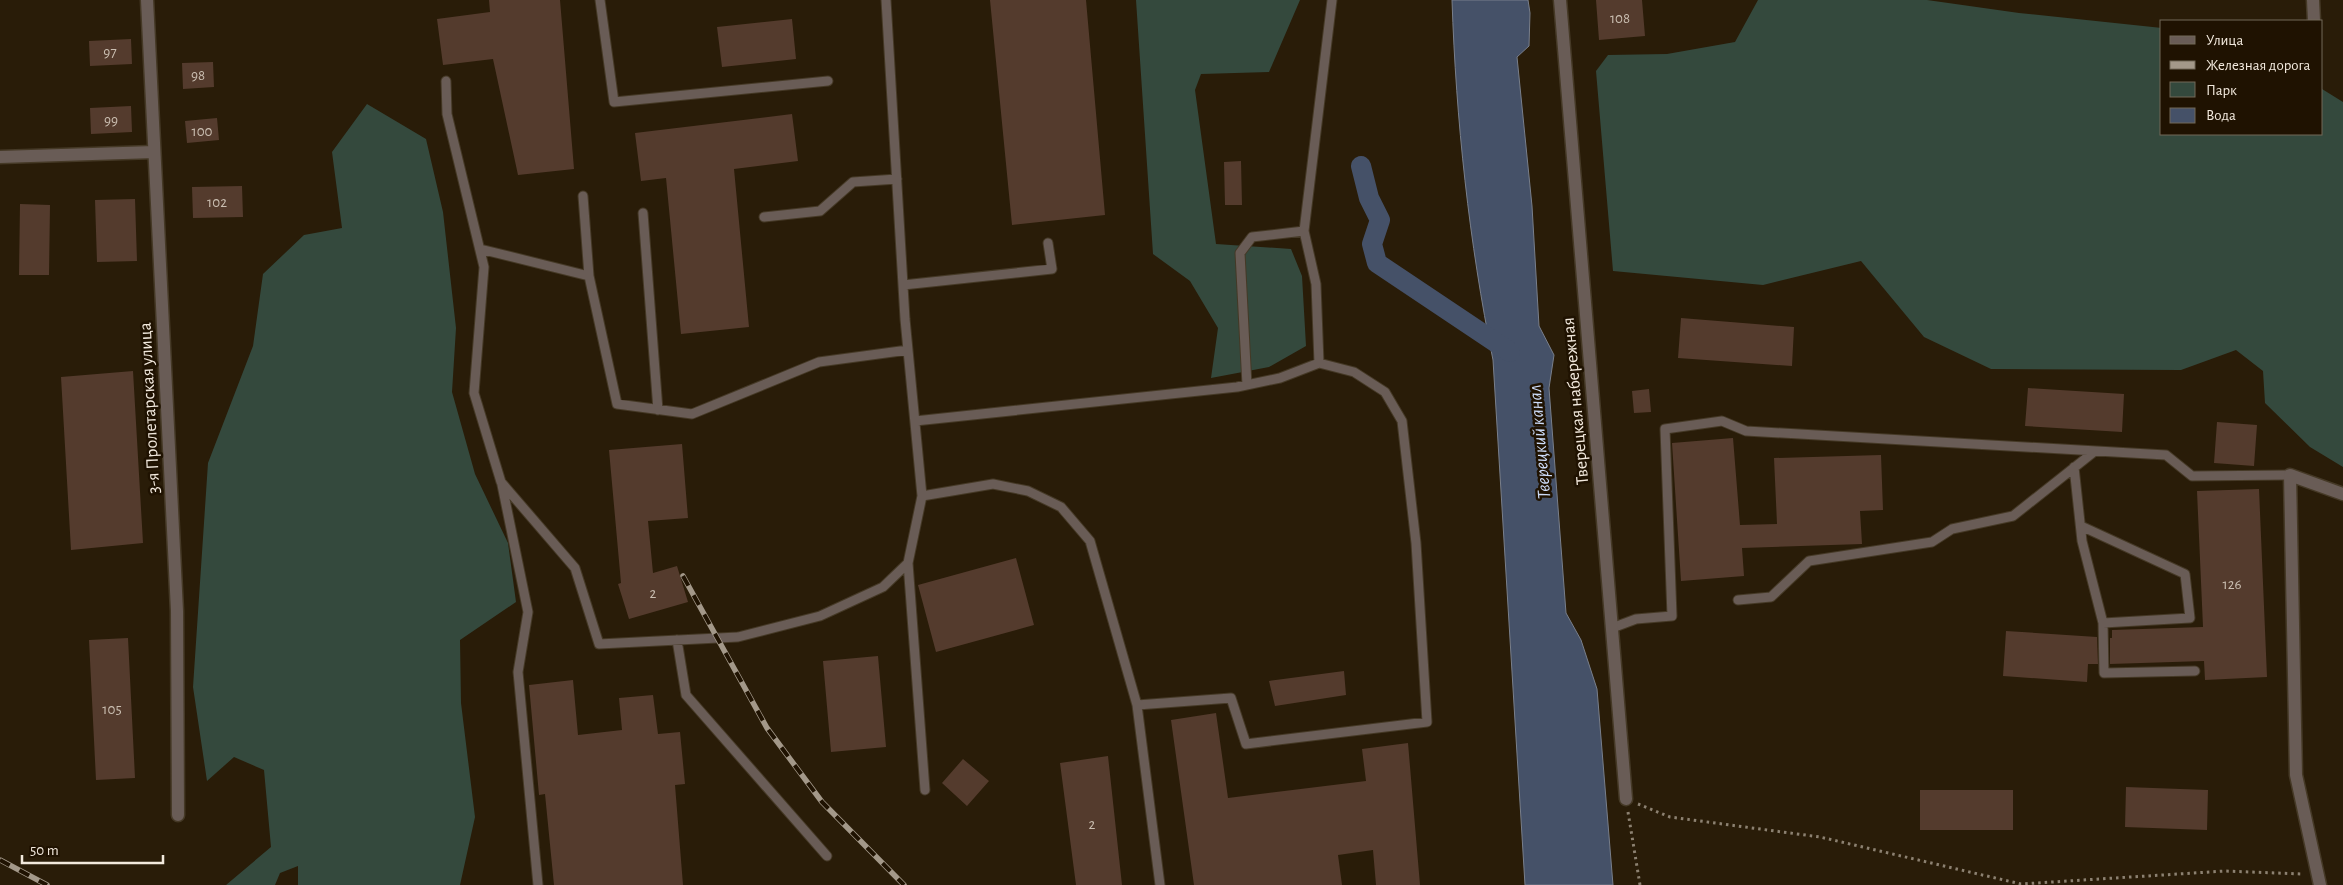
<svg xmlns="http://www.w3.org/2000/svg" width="2343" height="885" font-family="'Alegreya Sans',sans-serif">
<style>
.green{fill:#34493d}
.water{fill:#455168;stroke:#797f8b}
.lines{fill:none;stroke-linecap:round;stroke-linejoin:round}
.canal{stroke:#455168;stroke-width:20}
.building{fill:#543b2d}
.service-casing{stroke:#453926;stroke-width:11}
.minor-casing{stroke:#453926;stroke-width:15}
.path{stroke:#8c8171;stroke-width:3;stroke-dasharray:2.5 4;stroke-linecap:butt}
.service{stroke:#695c56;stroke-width:9}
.minor{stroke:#695c56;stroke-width:12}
.rail-casing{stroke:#a39889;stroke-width:5.5}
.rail{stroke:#1f1201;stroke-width:4;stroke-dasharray:11;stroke-linecap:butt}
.labels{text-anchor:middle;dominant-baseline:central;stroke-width:5;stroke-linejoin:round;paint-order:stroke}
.number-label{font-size:15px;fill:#cabeb1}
.street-label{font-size:18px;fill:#f2e9dd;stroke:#1f1201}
.water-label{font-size:19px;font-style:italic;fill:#cddcf9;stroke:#1f1201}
</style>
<rect width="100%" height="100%" fill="#291c08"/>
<!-- green -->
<path class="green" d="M1136 0H1300L1269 72 1201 74 1195 90 1216 244 1291 249 1302 276 1306 346 1269 367 1211 378 1218 328 1190 281 1153 254Z
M1758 0H1927L2019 13 2162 28V134H2322V89L2343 102V467L2310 447 2265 403 2263 371 2236 350 2181 370 1991 369 1924 337 1861 261 1763 285 1613 271 1596 71 1608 55 1667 54 1735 42Z
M367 104 426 139 443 212 456 328 452 392 475 474 508 543 516 602 460 640 461 703 475 817 460 885H298V866L280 873 275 885H226L271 847 264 770 234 757 207 781 193 687 208 463 253 346 263 274 304 235 342 228 332 152Z"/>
<!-- water -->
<path class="water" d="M1452 0H1528L1530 13 1529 46 1517 57 1532 206 1539 326 1554 355 1549 388 1566 613 1581 640 1597 689 1613 885H1525L1493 360C1469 242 1456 120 1452 0Z"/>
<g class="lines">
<!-- canal -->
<path class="canal" d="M1361 166 1369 198 1380 220 1372 244 1377 263 1510 352"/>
</g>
<!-- building -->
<path class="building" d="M489 0H560L574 169 518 175 493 59 443 65 437 19 490 12Z
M990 0H1086L1105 215 1012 225Z
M1596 0H1642L1645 36 1599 40Z
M792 19 796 59 722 67 717 27Z
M131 39 132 64 90 66 89 41Z
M213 62 214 87 183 89 182 63Z
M131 106 132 132 91 134 90 108Z
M792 114 798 161 734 169 749 327 681 334 666 178 641 181 635 133Z
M217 118 219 140 187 143 185 121Z
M1241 161 1242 205H1225L1224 162Z
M242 186 243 217 193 218 192 187Z
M135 199 137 261 97 262 95 200Z
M20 204 50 205 49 275H19Z
M1681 318 1794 327 1792 366 1678 358Z
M133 371 143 543 71 550 61 377Z
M2028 388 2124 394 2122 432 2025 426Z
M1649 389 1651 412 1634 413 1632 391Z
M2217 422 2257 425 2254 466 2214 463Z
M1733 438 1740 525 1777 524 1774 458 1881 455 1883 510 1860 511 1862 544 1742 548 1744 576 1681 581 1672 443Z
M682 444 688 518 648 521 653 573 677 566 688 602 629 619 618 584 621 583 609 450Z
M2259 489 2267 677 2205 680 2204 661 2110 664V638H2112V630L2203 627 2197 491Z
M1016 558 1034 625 936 652 918 585Z
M2006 631 2097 637 2098 664H2088L2087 682 2003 676Z
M128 638 135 778 96 780 89 640Z
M878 656 886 747 831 752 823 661Z
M1344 671 1346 695 1275 706 1269 681Z
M573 680 578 735 622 730 619 698 653 695 658 734 680 732 685 784 675 785 683 885H554L545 794 539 795 529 685Z
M1216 713 1228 798 1366 781 1362 749 1408 743 1420 885H1376L1373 850 1338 855 1342 885H1194L1171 720Z
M1108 756 1122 885H1076L1060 763Z
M963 759 989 781 967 806 942 783Z
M2126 787 2208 790 2207 830 2125 827Z
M1920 790H2013V830H1920Z"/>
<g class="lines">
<defs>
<path id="service" d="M600 0 614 102 828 81
M886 0 905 319 922 496 993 484 1028 491 1061 507 1090 541 1137 705 1160 885
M446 81 447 114 484 267 474 393 501 482 575 568 599 644 738 637 820 616 883 587 908 563 922 496
M583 196 589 276
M643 213 658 410
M764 217 820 211 853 182 897 179
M1304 231 1316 284 1319 363
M480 249 589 276 617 404 692 414 819 362 908 350
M903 285 1052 269 1048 243
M1247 385 1240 253 1252 237 1304 231 1332 0
M915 421 1237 387 1280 378 1319 363 1354 372 1385 392 1402 421 1416 543 1427 722 1246 744 1231 698 1137 705
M2074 467 2082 541 2103 623 2104 673 2195 671
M502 485 528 612 518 672 538 885
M2081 526 2185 574 2190 618 2103 623
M908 563 925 790
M1738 600 1771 597 1809 561 1932 542 1952 529 2013 516 2095 451
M1612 628 1636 619 1672 616 1665 429 1722 421 1746 431 2166 455 2192 476 2290 475
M677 640 686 695 827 856"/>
<path id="minor" d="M147 0 177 611 178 815
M1560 0 1626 799
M2313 0 2314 21
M0 157 154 152
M2320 885 2296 775 2290 475 2343 494"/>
</defs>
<!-- service casing -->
<use href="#service" class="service-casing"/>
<!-- minor casing -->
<use href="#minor" class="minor-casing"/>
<!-- path -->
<path class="path" d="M1638 804 1670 817 1820 837 2021 884 2225 871 2302 874
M1628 812 1640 885"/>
<!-- service -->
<use href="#service" class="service"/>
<!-- minor -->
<use href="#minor" class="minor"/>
<defs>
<path id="rail" d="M683 576 767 728 822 802 904 885
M0 860 47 885"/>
</defs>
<!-- rail casing -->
<use href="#rail" class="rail-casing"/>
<!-- rail -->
<use href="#rail" class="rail"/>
</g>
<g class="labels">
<!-- number labels -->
<g class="number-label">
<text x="1620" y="18">108</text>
<text x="110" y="52">97</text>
<text x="198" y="75">98</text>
<text x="111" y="120">99</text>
<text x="202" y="131">100</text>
<text x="217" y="202">102</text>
<text x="2232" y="584">126</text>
<text x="653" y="593">2</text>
<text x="112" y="709">105</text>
<text x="1092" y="824">2</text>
</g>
<!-- street labels -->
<g class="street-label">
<text transform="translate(1576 401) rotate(-95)">Тверецкая набережная</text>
<text transform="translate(150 408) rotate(-93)">3-я Пролетарская улица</text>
</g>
<!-- water labels -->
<g class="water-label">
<text transform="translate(1540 442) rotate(-95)">Тверецкий канал</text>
</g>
</g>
<!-- legend -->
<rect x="2160" y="20" width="162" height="115" fill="#1f1201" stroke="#736859"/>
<rect x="2170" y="36" width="25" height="8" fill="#695c56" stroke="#736859"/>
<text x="2206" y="45" font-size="15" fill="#f2e9dd">Улица</text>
<rect x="2170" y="61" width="25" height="8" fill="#a39889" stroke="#736859"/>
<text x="2206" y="70" font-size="15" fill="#f2e9dd">Железная дорога</text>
<rect x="2170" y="82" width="25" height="15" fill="#34493d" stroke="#736859"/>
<text x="2206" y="95" font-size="15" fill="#f2e9dd">Парк</text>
<rect x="2170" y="108" width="25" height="15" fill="#455168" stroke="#736859"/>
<text x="2206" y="120" font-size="15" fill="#f2e9dd">Вода</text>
<!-- scale -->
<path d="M22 855v8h141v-8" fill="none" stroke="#f2e9dd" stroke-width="2.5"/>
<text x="30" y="855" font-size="15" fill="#f2e9dd" stroke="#1f1201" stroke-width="4" paint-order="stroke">50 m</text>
</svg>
